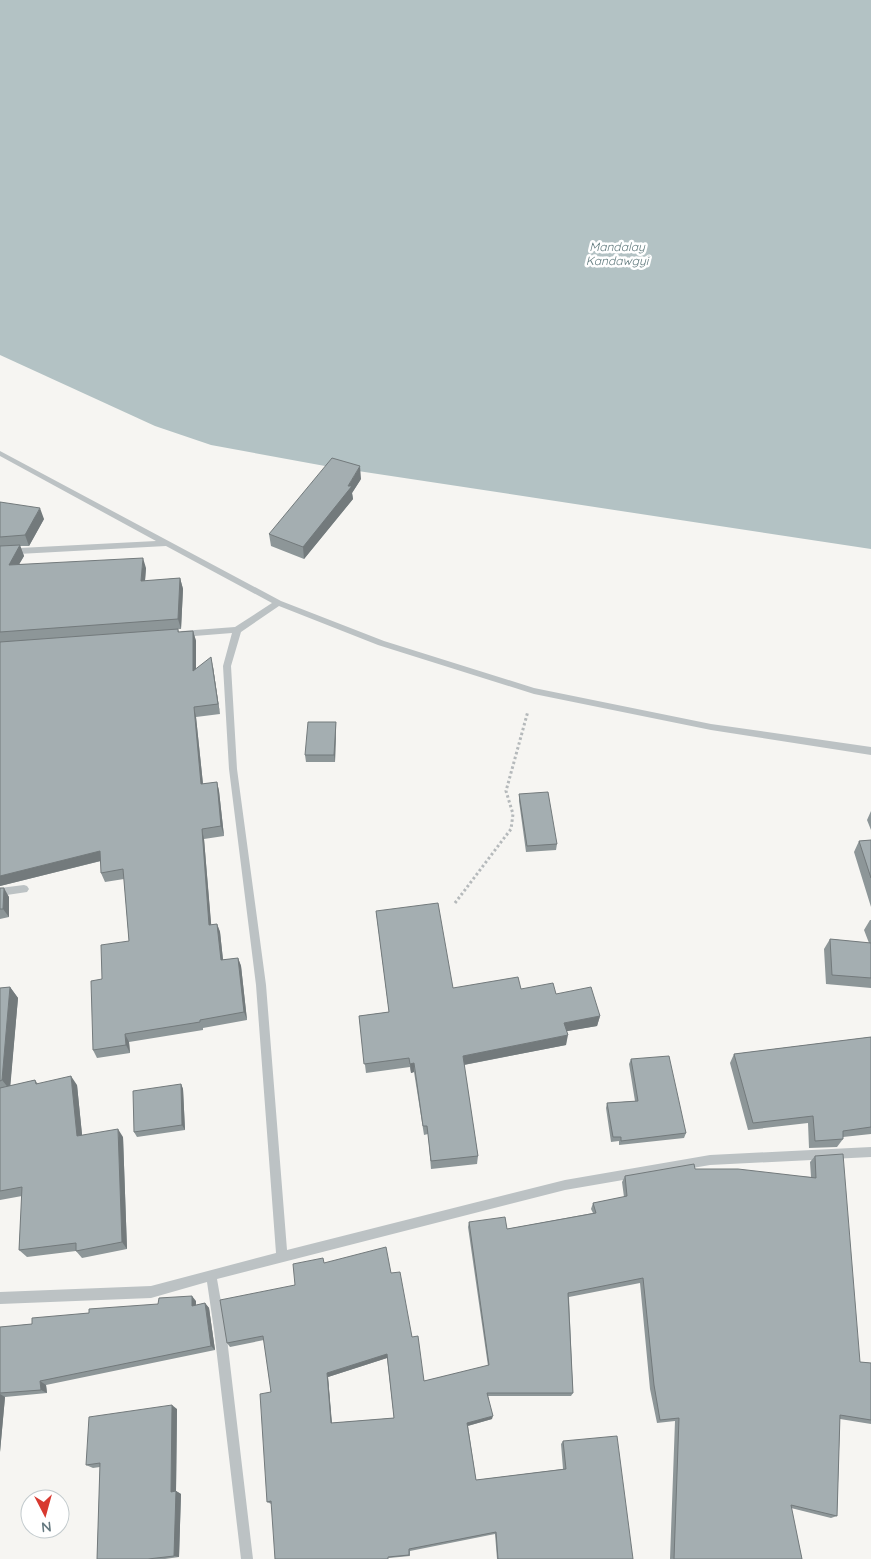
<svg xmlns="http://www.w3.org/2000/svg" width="871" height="1559" font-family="Quicksand,sans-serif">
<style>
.water{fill:#b3c2c4}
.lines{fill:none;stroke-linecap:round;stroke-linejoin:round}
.path{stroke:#b5b9bb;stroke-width:3;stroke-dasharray:2.5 2.5;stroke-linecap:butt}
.minor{fill:#bcc2c4;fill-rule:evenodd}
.wall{fill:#8d9698;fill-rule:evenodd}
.shaded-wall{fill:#737a7c}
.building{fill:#a4aeb1;stroke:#737a7c;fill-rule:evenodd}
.labels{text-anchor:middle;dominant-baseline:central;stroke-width:5;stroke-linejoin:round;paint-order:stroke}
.far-water-label{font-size:12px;font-style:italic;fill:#627b7e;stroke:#fff}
</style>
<rect width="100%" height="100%" fill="#f6f5f2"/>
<!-- water -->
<path class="water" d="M0 0H871V549L325 466 211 445 155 426 0 355Z"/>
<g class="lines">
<!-- path -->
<path class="path" d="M455 903 511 829 513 814 506 791 528 711"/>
<!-- minor -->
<path class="minor" d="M0 451 281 601 384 641 534 688 711 724 871 747V755L711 730 534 694 378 645 279 606 241 632 231 666 237 769 266 985 287 1250 565 1180 710 1155 871 1147V1157L710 1165 565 1190 217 1279 226 1330 253 1559H241L214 1330 207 1282 151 1298 0 1304V1292L151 1286 276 1253 256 985 229 769 223 666 232 633 182 637 178 634 182 631 235 627 272 603 166 546 0 555V549L156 541 0 456Z
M24 885 27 886 29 889 27 892 0 896V888Z"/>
</g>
<!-- wall -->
<path class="wall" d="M361 479 352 493 353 499 304 559 271 546 269 534Z
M0 502 44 519 29 546H20L24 556 19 564 146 568 145 581 180 578 183 589 181 629H178L179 632 193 631 196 641V669L213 667 220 714 196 717 203 784 217 782 219 791 224 836 204 839 211 925 217 924 220 932 223 960 238 958 241 966 247 1020 203 1028V1030L129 1042 130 1053 97 1058 93 1050 102 979 129 941 124 879 105 882 101 873V861L0 886Z
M336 722V729L335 762H306L305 755Z
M519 794 557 844 556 850 526 852 519 801Z
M871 811V830L867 820Z
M871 840V907L854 852 859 841Z
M0 888 9 897V917L0 919Z
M376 911 453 988 521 989 556 994 600 1016 597 1026 567 1031 566 1045 464 1065 478 1156 477 1164 431 1169 428 1134 424 1135 414 1072 411 1073 410 1067 366 1073 359 1016 389 1012Z
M870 920H871V988L826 984 824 949 830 939 869 943 864 930Z
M10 987 18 998 10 1086 35 1080 38 1084 77 1085 82 1135 123 1137 127 1249 82 1258 76 1251 27 1257 19 1250 22 1196 0 1200V988Z
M871 1037V1134L843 1137V1139L837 1147 809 1148 808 1123 748 1130 730 1063 734 1054Z
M631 1059 686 1133 684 1138 619 1145V1141L611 1142 606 1108 607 1103 635 1101 629 1064Z
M181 1084 183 1089 185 1130 137 1137 134 1132Z
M815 1156 860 1362 871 1363V1424L840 1419 837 1516 831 1518 791 1508 802 1559H670L675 1421 657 1423 650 1389 640 1283 569 1297 573 1393 571 1396H488L492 1419 468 1426 476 1480 563 1469 561 1444 563 1441 633 1559H497L495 1534 410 1551V1556L389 1558 267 1502 271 1392 264 1340 230 1347 227 1343 295 1285 324 1263 391 1273 412 1337 424 1381 488 1366 468 1227 469 1222 507 1229 593 1213 591 1209 593 1203 624 1197 622 1182 625 1176 695 1169 811 1177 810 1162ZM387 1358 394 1418 332 1423 328 1377Z
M196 1301V1305L205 1303 209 1308 215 1350 46 1385 47 1393 5 1397 0 1452V1327L32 1324 89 1313Z
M177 1409 176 1491 181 1494 179 1557 165 1559H97L100 1467 93 1468 86 1465Z"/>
<!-- shaded-wall -->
<path class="shaded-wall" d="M360 466 361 479 352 493 353 499 304 559 303 547 348 486Z
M40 508 44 519 29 546 25 535Z
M20 545 24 556 13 575 9 565Z
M143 558 146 568 144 592 141 581Z
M180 578 183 589 181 629 178 619Z
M193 631 196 641V681L193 671Z
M211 657 213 667 220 714 218 704Z
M194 707 196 717 204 794 201 784Z
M336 722V729L335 762 334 755Z
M217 782 219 791 224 836 221 826Z
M202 829 204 839 212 934 209 925Z
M100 851 104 860 0 886V876Z
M4 888 9 897V917L3 909Z
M217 924 220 932 224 969 221 960Z
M238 958 241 966 247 1020 244 1012Z
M10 987 18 998 10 1090 2 1080Z
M600 1016 597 1026 562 1032 564 1023Z
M125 1034 129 1042 130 1053 126 1045Z
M568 1035 566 1045 463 1065V1056Z
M414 1063V1072L411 1073 410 1064Z
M71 1076 77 1085 83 1144 77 1136Z
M181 1084 183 1089 185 1130 182 1125Z
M118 1129 123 1137 127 1249 122 1242Z
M192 1296 196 1301V1310L192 1306Z
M205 1303 209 1308 215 1350 211 1346Z
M387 1354V1358L328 1377 332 1426 331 1423 327 1373Z
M40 1381 46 1385 47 1393 41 1390Z
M0 1394 5 1397 0 1452Z
M172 1405 177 1409 176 1491 181 1494 179 1557 174 1556 171 1492Z
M493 1416 492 1419 467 1426V1423Z"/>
<!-- building -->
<path class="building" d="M332 458 360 466 348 486H352L303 547 269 534Z
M0 502 40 508 25 535 0 537Z
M20 545 9 565 143 558 141 581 180 578 178 619 0 632V546Z
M178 629V632L193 631V671L211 657 218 704 194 707 201 784 217 782 221 826 202 829 209 925 217 924 221 960 238 958 244 1012 200 1020V1022L125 1034 126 1045 93 1050 91 981 102 979 101 945 129 941 123 869 101 873 100 851 0 876V642Z
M308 722H336L334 755H305Z
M548 792 557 844 527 846 519 794Z
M871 840V878L859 841Z
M0 888H4L3 909H0Z
M438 903 453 988 518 977 521 989 553 983 556 994 591 987 600 1016 564 1023 568 1035 463 1056 478 1156 431 1161 427 1126H423L414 1063 410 1064 409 1058 364 1064 359 1016 389 1012 376 911Z
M830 939 871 943V978L832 975Z
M10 987 2 1080 0 1081V988Z
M871 1037V1127L843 1131V1139L815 1141 813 1116 753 1123 734 1054Z
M669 1056 686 1133 621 1141V1137H613L607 1103 638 1101 631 1059Z
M71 1076 77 1136 118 1129 122 1242 76 1251V1243L19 1250 22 1187 0 1191V1088L35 1080 36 1084Z
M181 1084 182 1125 134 1132 133 1091Z
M843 1154 860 1362 871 1363V1420L840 1415 837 1516 791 1505 802 1559H674L679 1418 660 1420 654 1385 643 1278 568 1293 573 1393H487L493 1416 467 1423 476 1480 566 1469 563 1441 617 1436 633 1559H498L496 1532 409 1549V1555L388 1557V1559H275L271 1501 267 1502 260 1394 271 1392 263 1336 227 1343 220 1300 295 1285 293 1264 323 1258 324 1263 386 1247 391 1273 400 1272 412 1337 418 1336 424 1381 489 1365 469 1222 505 1217 507 1229 596 1213 593 1203 627 1196 625 1176 694 1164 695 1169H738L816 1178 815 1156ZM387 1354 394 1418 331 1423 327 1373Z
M192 1296V1306L205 1303 211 1346 40 1381 41 1390 0 1393V1327L32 1324V1318L89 1313V1309L158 1304 159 1298Z
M172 1405 171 1492 176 1491 174 1556 148 1559H97L100 1463 86 1465 89 1417Z"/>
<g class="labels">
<!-- far-water labels -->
<g class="far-water-label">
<text x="617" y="246">Mandalay<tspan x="617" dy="14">Kandawgyi</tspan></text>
</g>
</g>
<!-- north arrow -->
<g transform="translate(45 1514) rotate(174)"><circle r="24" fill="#ffffff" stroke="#c2cacd"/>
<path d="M0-4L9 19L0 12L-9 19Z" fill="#d83930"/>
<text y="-8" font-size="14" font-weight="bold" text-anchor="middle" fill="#667a81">N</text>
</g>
</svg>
